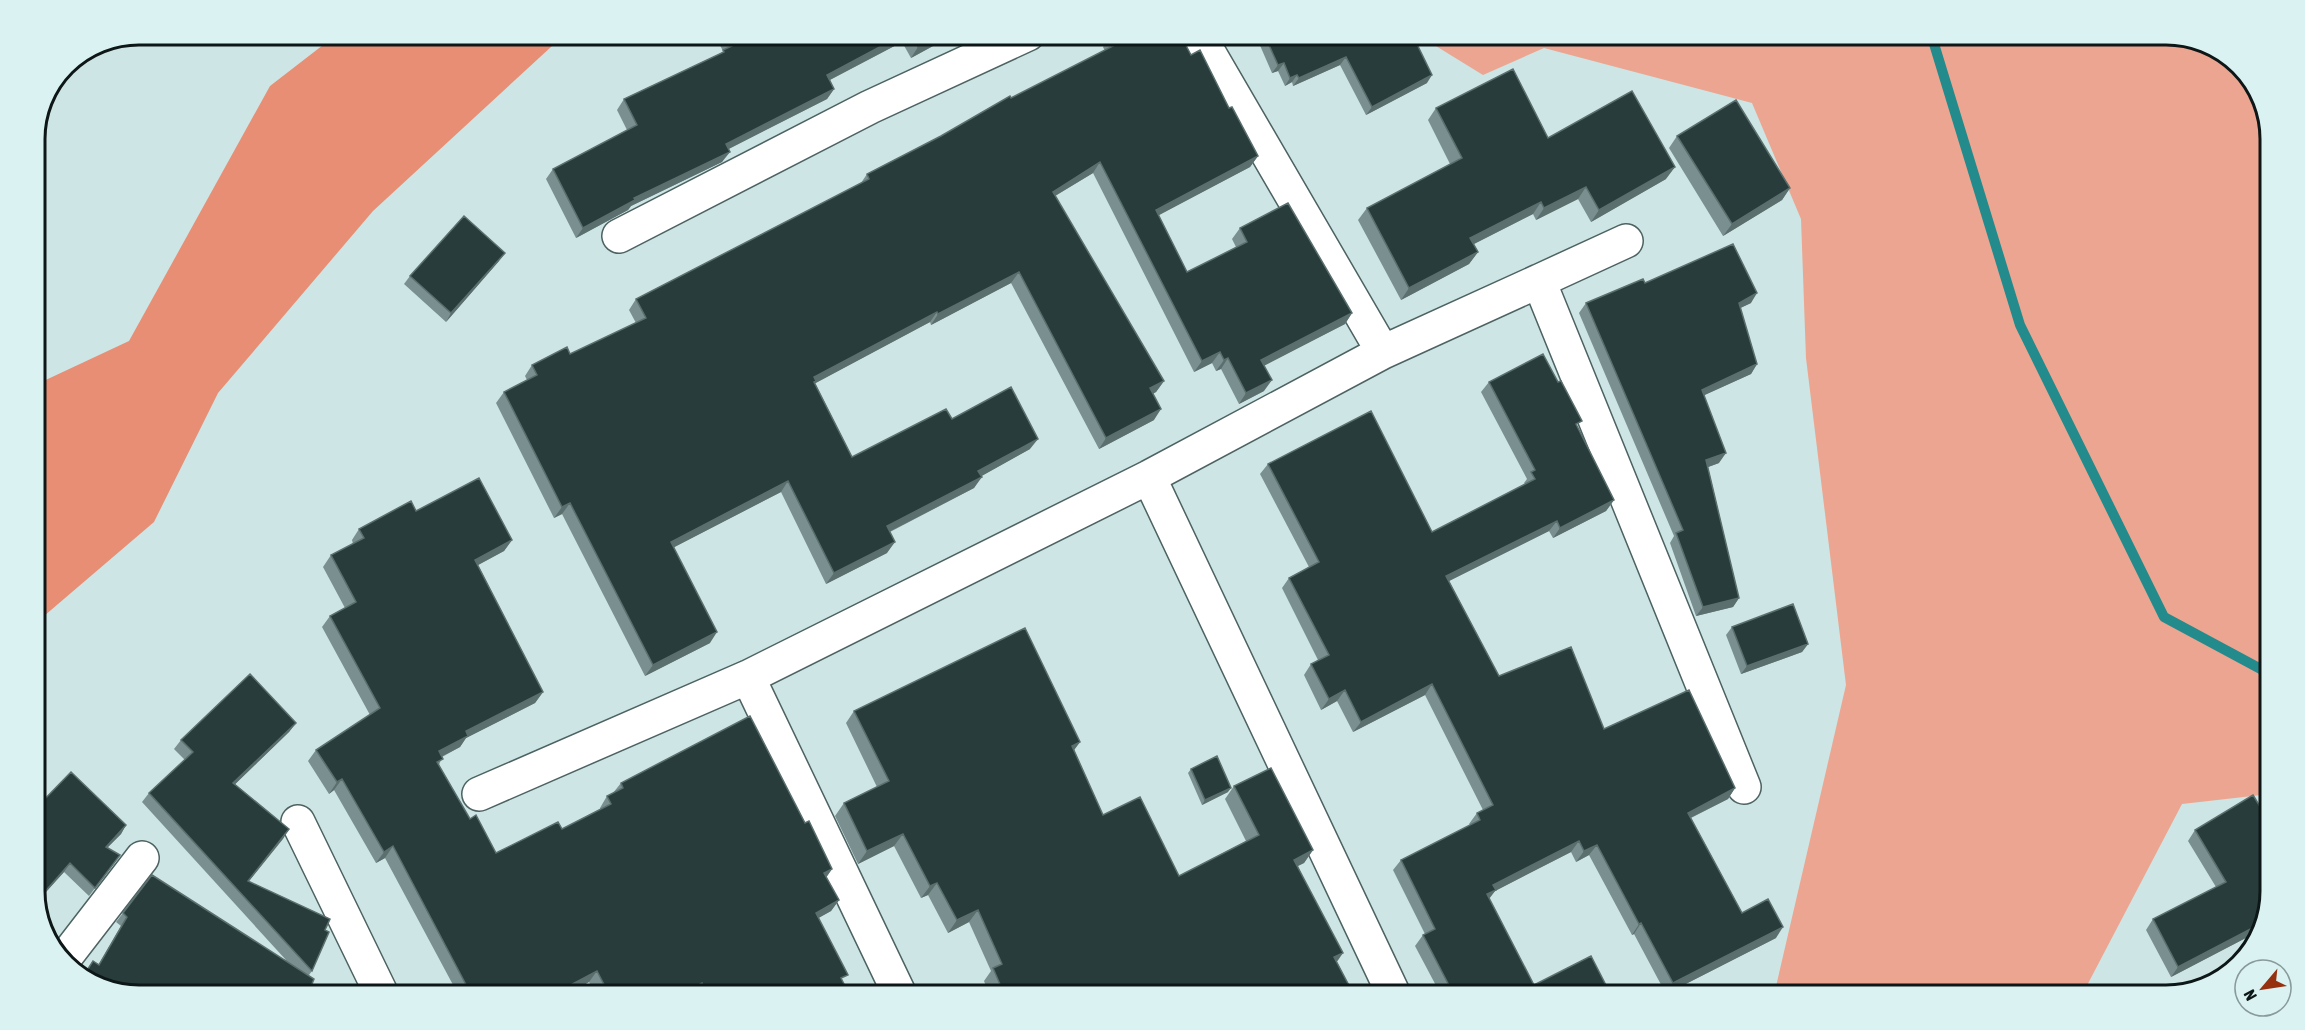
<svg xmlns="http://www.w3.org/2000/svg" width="2305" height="1030" font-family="'Asap Condensed',sans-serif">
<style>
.green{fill:#eca591}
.forest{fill:#e78e75}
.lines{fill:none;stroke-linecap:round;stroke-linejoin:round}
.stream{stroke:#248b8c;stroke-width:10}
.minor-casing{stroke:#4d6262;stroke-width:36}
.minor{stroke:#fff;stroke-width:33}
.wall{fill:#7a9090}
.shaded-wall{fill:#5a6f6e}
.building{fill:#283c3c;stroke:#5a6f6e;stroke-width:1.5}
.rim{fill:none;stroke:#0e1717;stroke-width:3}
</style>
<rect width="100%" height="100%" fill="#cde5e4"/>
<!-- green -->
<path class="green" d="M1418 35H2166L2206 43 2253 81 2270 133V794L2182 804 2082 995H1774L1846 685 1806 358 1801 219 1752 103 1544 48 1483 75Z"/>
<!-- forest -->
<path class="forest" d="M336 35H564L373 211 218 393 154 522 44 616 35 617V385L129 341 270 86Z"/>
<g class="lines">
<!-- stream -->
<path class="stream" d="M1931 34 2020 325 2164 617 2270 674"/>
<defs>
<path id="minor" d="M1198 34 1383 352
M619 236 870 107 1028 34
M1539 281 1626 241
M1149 477 1394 995
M748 677 900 995
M479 794 748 677 1149 477 1383 352 1539 281 1744 787
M298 822 382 995
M64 959 142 858"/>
</defs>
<!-- minor casing -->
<use href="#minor" class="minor-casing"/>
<!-- minor -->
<use href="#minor" class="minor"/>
</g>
<!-- wall -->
<path class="wall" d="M714 34H955L911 58 902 42 830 80 834 89 827 99 728 149 722 162 631 206 628 210 576 238 546 179 553 169 627 130 617 110 624 99 721 53 723 51Z
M1255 34H1371L1378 45 1427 83 1366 115 1340 65 1293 86 1292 82 1285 86 1278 71 1272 73Z
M1110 36 1191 55 1229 108 1258 156 1250 167 1158 215 1187 272 1236 247 1232 239 1240 228 1352 313 1345 324 1264 365V391L1239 404 1221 369 1216 371 1212 363 1194 372 1093 173 1055 196 1164 381 1156 392 1153 394 1154 420 1099 449 1011 283 931 325 930 322 815 383 852 457 952 419 1030 449 981 476 974 488 890 532 887 553 826 584 781 492 674 547 710 643 645 676 562 514 554 518 496 403 504 392 527 380 525 376 532 365 570 354 636 323 629 310 636 299 861 183 867 174 941 136 1011 98 1105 51 1103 47Z
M1436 108 1548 138 1666 179 1591 222 1578 199 1536 220 1533 214 1474 244 1478 252 1469 264 1401 300 1358 220 1367 208 1450 164 1428 120Z
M1677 136 1790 188 1782 200 1723 236 1669 148Z
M499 261 446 322 404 284 410 276Z
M1645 283 1751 303 1740 308 1757 364 1751 374 1704 395 1719 463 1708 467 1739 598 1733 607 1696 616 1670 543 1674 536 1579 313 1586 303Z
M1489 382 1578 428 1614 500 1606 511 1553 538 1549 531 1449 581 1499 676 1604 729 1735 788 1728 799 1691 818 1742 913 1776 938 1666 994 1634 934 1632 935 1589 855 1576 862 1571 852 1495 891 1489 899 1534 985 1611 995H1441L1415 946 1423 935 1425 934 1393 870 1401 860 1470 825 1469 824 1477 813 1483 810 1425 695 1353 732 1337 701 1321 710 1304 675 1311 664 1318 660 1282 588 1289 578 1309 567 1260 474 1268 464 1432 532 1525 484 1524 483 1527 479 1481 392Z
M416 511 512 540 504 551 478 565 543 692 535 703 466 738 460 747 442 757 439 765 470 819 496 853 562 829 600 809V808L607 796 613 793 621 783 805 823 832 869 826 878 839 900 831 911 818 918 843 982 850 996H695L694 994 691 996H596L589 982 563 996H459L385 858 376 863 334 790 329 794 308 761 316 750 370 715 322 627 330 616 345 608 323 567 331 555 353 544 352 540 359 529Z
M1732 627 1808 644 1802 652 1741 674 1726 635Z
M854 711 1080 742 1074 750 1103 815 1179 876 1246 841 1225 799 1234 786 1313 850 1304 863 1298 866 1337 962 1354 995 990 996 984 981 991 971 969 922 948 933 928 895 921 898 894 846 858 864 835 816 844 803 877 787 846 723Z
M296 723 289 732 235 784 289 829 248 882 325 930 312 971 309 975 99 987 83 975 93 961 99 964 121 926 116 922 123 913 286 960 142 802 149 793 185 760 174 749 181 740Z
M1191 769 1228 792 1202 805 1188 773Z
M37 807 126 825 121 834 108 847 114 863 89 896 64 872 36 903 35 898Z
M2195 830 2271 891 2263 929 2171 977 2146 930 2153 919 2216 887 2188 841Z"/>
<!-- shaded-wall -->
<path class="shaded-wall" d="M904 34H907L902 42 820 85 827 75Z
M943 34H955L911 58 918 47Z
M1346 57 1340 65 1293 86 1299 78Z
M1284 63 1278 71 1272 73 1278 65Z
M1297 75 1292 82 1285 86 1290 78Z
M1432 75 1427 83 1366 115 1372 107Z
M834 89 827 99 719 154 726 144Z
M730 152 722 162 631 206 628 210 576 238 583 228 634 198Z
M1258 156 1250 167 1148 221 1156 210Z
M1100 162 1093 173 1045 202 1053 192Z
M1675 167 1666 179 1591 222 1599 210Z
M1586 187 1578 199 1536 220 1544 208Z
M1790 188 1782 200 1723 236 1732 224Z
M1541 202 1533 214 1462 250 1470 238Z
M1478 252 1469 264 1401 300 1409 288Z
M505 253 499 261 446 322 451 313Z
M1019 272 1011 283 931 325 938 314Z
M1757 293 1751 303 1732 312 1739 303Z
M937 312 930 322 814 384V377Z
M1352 313 1345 324 1254 371 1261 360Z
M1220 352 1212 363 1194 372 1202 361Z
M1228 358 1221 369 1216 371 1224 360Z
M1757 364 1751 374 1696 399 1702 390Z
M1272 380 1264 391 1239 404 1246 393Z
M1164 381 1156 392 1142 399 1150 388Z
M1161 409 1154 420 1099 449 1106 438Z
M1038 439 1030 449 971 482 978 471Z
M1726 453 1719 463 1700 470 1706 460Z
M982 477 974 488 879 537 887 526Z
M788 481 781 492 663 553 671 542Z
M1614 500 1606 511 1553 538 1560 528Z
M570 503 562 514 554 518 562 507Z
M1557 521 1549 531 1439 586 1446 576Z
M512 540 504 551 467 571 475 560Z
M895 542 887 553 826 584 834 573Z
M1739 598 1733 607 1696 616 1703 607Z
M717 632 710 643 645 676 653 665Z
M1808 644 1802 652 1741 674 1747 666Z
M1432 684 1425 695 1353 732 1361 722Z
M1345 690 1337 701 1321 710 1329 699Z
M543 692 535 703 466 738 460 747 431 762 439 751 466 731Z
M296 723 289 732 226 793 233 783Z
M1080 742 1071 754 1072 746Z
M342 779 334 790 329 794 337 782Z
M1231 788 1228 792 1202 805 1205 800Z
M1735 788 1728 799 1680 823 1688 813Z
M126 825 121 834 100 855 106 847Z
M289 829 283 839 241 891 248 881Z
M903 834 894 846 858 864 867 851Z
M1579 841 1571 852 1495 891 1488 900 1479 905 1493 885Z
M1597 845 1589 855 1576 862 1584 851Z
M393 846 385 858 376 863 384 852Z
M1313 850 1304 863 1285 872 1294 860Z
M70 863 64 872 36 903V902Z
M832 869 824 880V873Z
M937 883 928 895 921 898 930 886Z
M839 900 831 911 808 924 816 913Z
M978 910 969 922 948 933 957 920Z
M2264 922 2263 929 2171 977 2178 967Z
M1641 923 1634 934 1632 935 1639 924Z
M1783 927 1776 938 1666 994 1673 983Z
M1343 953 1334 966V957Z
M597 971 589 982 563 996H550Z
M702 983 694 994 691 996H678Z
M1488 990 1484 995H1477Z"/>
<!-- building -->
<path class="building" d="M726 34H904L827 75 834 89 726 144 730 152 634 198 635 200 583 228 553 169 637 125 624 99 724 52 723 50 732 46Z
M911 34H943L918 47Z
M1114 34H1180L1191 55 1200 50 1229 108 1232 107 1258 156 1156 210 1187 272 1247 242 1240 228 1288 203 1352 313 1261 360 1272 380 1246 393 1228 358 1224 360 1220 352 1202 361 1100 162 1053 192 1164 381 1150 388 1161 409 1106 438 1019 272 938 314 937 312 814 377 816 381 814 382 852 457 946 409 952 419 1011 387 1038 439 978 471 982 477 887 526 895 542 834 573 788 481 671 542 717 632 653 665 570 503 562 507 504 392 537 375 532 365 567 347 570 354 646 318 636 299 869 179 867 174 941 136 1010 96 1011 98 1115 45 1110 36Z
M1264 34H1371L1378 45 1399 34H1412L1432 75 1372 107 1346 57 1299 78 1297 75 1290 78 1284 63 1278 65Z
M1513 69 1548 138 1632 91 1675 167 1599 210 1586 187 1544 208 1541 202 1470 238 1478 252 1409 288 1367 208 1462 158 1436 108Z
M1736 100 1790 188 1732 224 1677 136Z
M464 216 505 253 451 313 410 276Z
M1733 244 1757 293 1739 303 1757 364 1702 390 1726 453 1706 460 1739 598 1703 607 1676 533 1683 530 1586 303 1643 279 1645 283Z
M1543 354 1558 382 1561 381 1582 421 1576 424 1614 500 1560 528 1557 521 1446 576 1499 676 1571 647 1604 729 1689 690 1735 788 1688 813 1742 913 1768 899 1783 927 1673 983 1641 923 1639 924 1597 845 1584 851 1579 841 1493 885 1496 890 1487 894 1534 985 1591 956 1611 995H1490L1488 990 1477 995H1454L1423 935 1435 929 1401 860 1480 820 1477 813 1493 805 1432 684 1361 722 1345 690 1329 699 1311 664 1329 655 1289 578 1319 562 1268 464 1371 411 1432 532 1535 479 1531 472 1535 470 1489 382Z
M479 478 512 540 475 560 543 692 466 731 468 736 439 751 443 759 437 762 470 819 476 815 496 853 558 822 562 829 611 804 607 796 623 788 621 783 750 716 805 823 809 821 832 869 824 873 839 900 816 913 848 975 841 978 850 996H708L702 983 678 996H610L597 971 550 996H472L393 846 384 852 342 779 337 782 316 750 380 708 330 616 356 602 331 555 364 538 359 529 411 501 416 511Z
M1793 604 1808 644 1747 666 1732 627Z
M1025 628 1080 742 1072 746 1103 815 1140 797 1179 876 1259 835 1234 786 1271 768 1313 850 1294 860 1343 953 1334 957 1354 995 1005 996 993 968 1002 964 978 910 957 920 937 883 930 886 903 834 867 851 844 803 889 781 854 711Z
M250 674 296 723 233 783 289 829 248 881 330 919 325 930 329 932 312 971 149 793 193 752 181 740Z
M1217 756 1231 788 1205 800 1191 769Z
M71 772 126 825 106 847 120 855 95 888 70 863 36 902 35 898V804L37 807Z
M2253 795 2270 823 2271 891 2264 922 2178 967 2153 919 2226 882 2195 830Z
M152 875 314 979 307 996H139L99 987 84 975 93 961 99 965 127 917 123 913Z"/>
<!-- crop -->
<path d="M0 0H2305V1030H0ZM139 45H2166A94 94 0 0 1 2260 139V891A94 94 0 0 1 2166 985H139A94 94 0 0 1 45 891V139A94 94 0 0 1 139 45Z" fill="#daf2f2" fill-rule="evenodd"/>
<path class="rim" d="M139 45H2166A94 94 0 0 1 2260 139V891A94 94 0 0 1 2166 985H139A94 94 0 0 1 45 891V139A94 94 0 0 1 139 45Z"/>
<!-- north arrow -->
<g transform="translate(2263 988) rotate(241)"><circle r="28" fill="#daf2f2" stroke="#889a9a" stroke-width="1.5"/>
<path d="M0-4.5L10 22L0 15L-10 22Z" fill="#97300f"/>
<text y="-9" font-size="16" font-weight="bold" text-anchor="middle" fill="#0e1717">N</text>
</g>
</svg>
